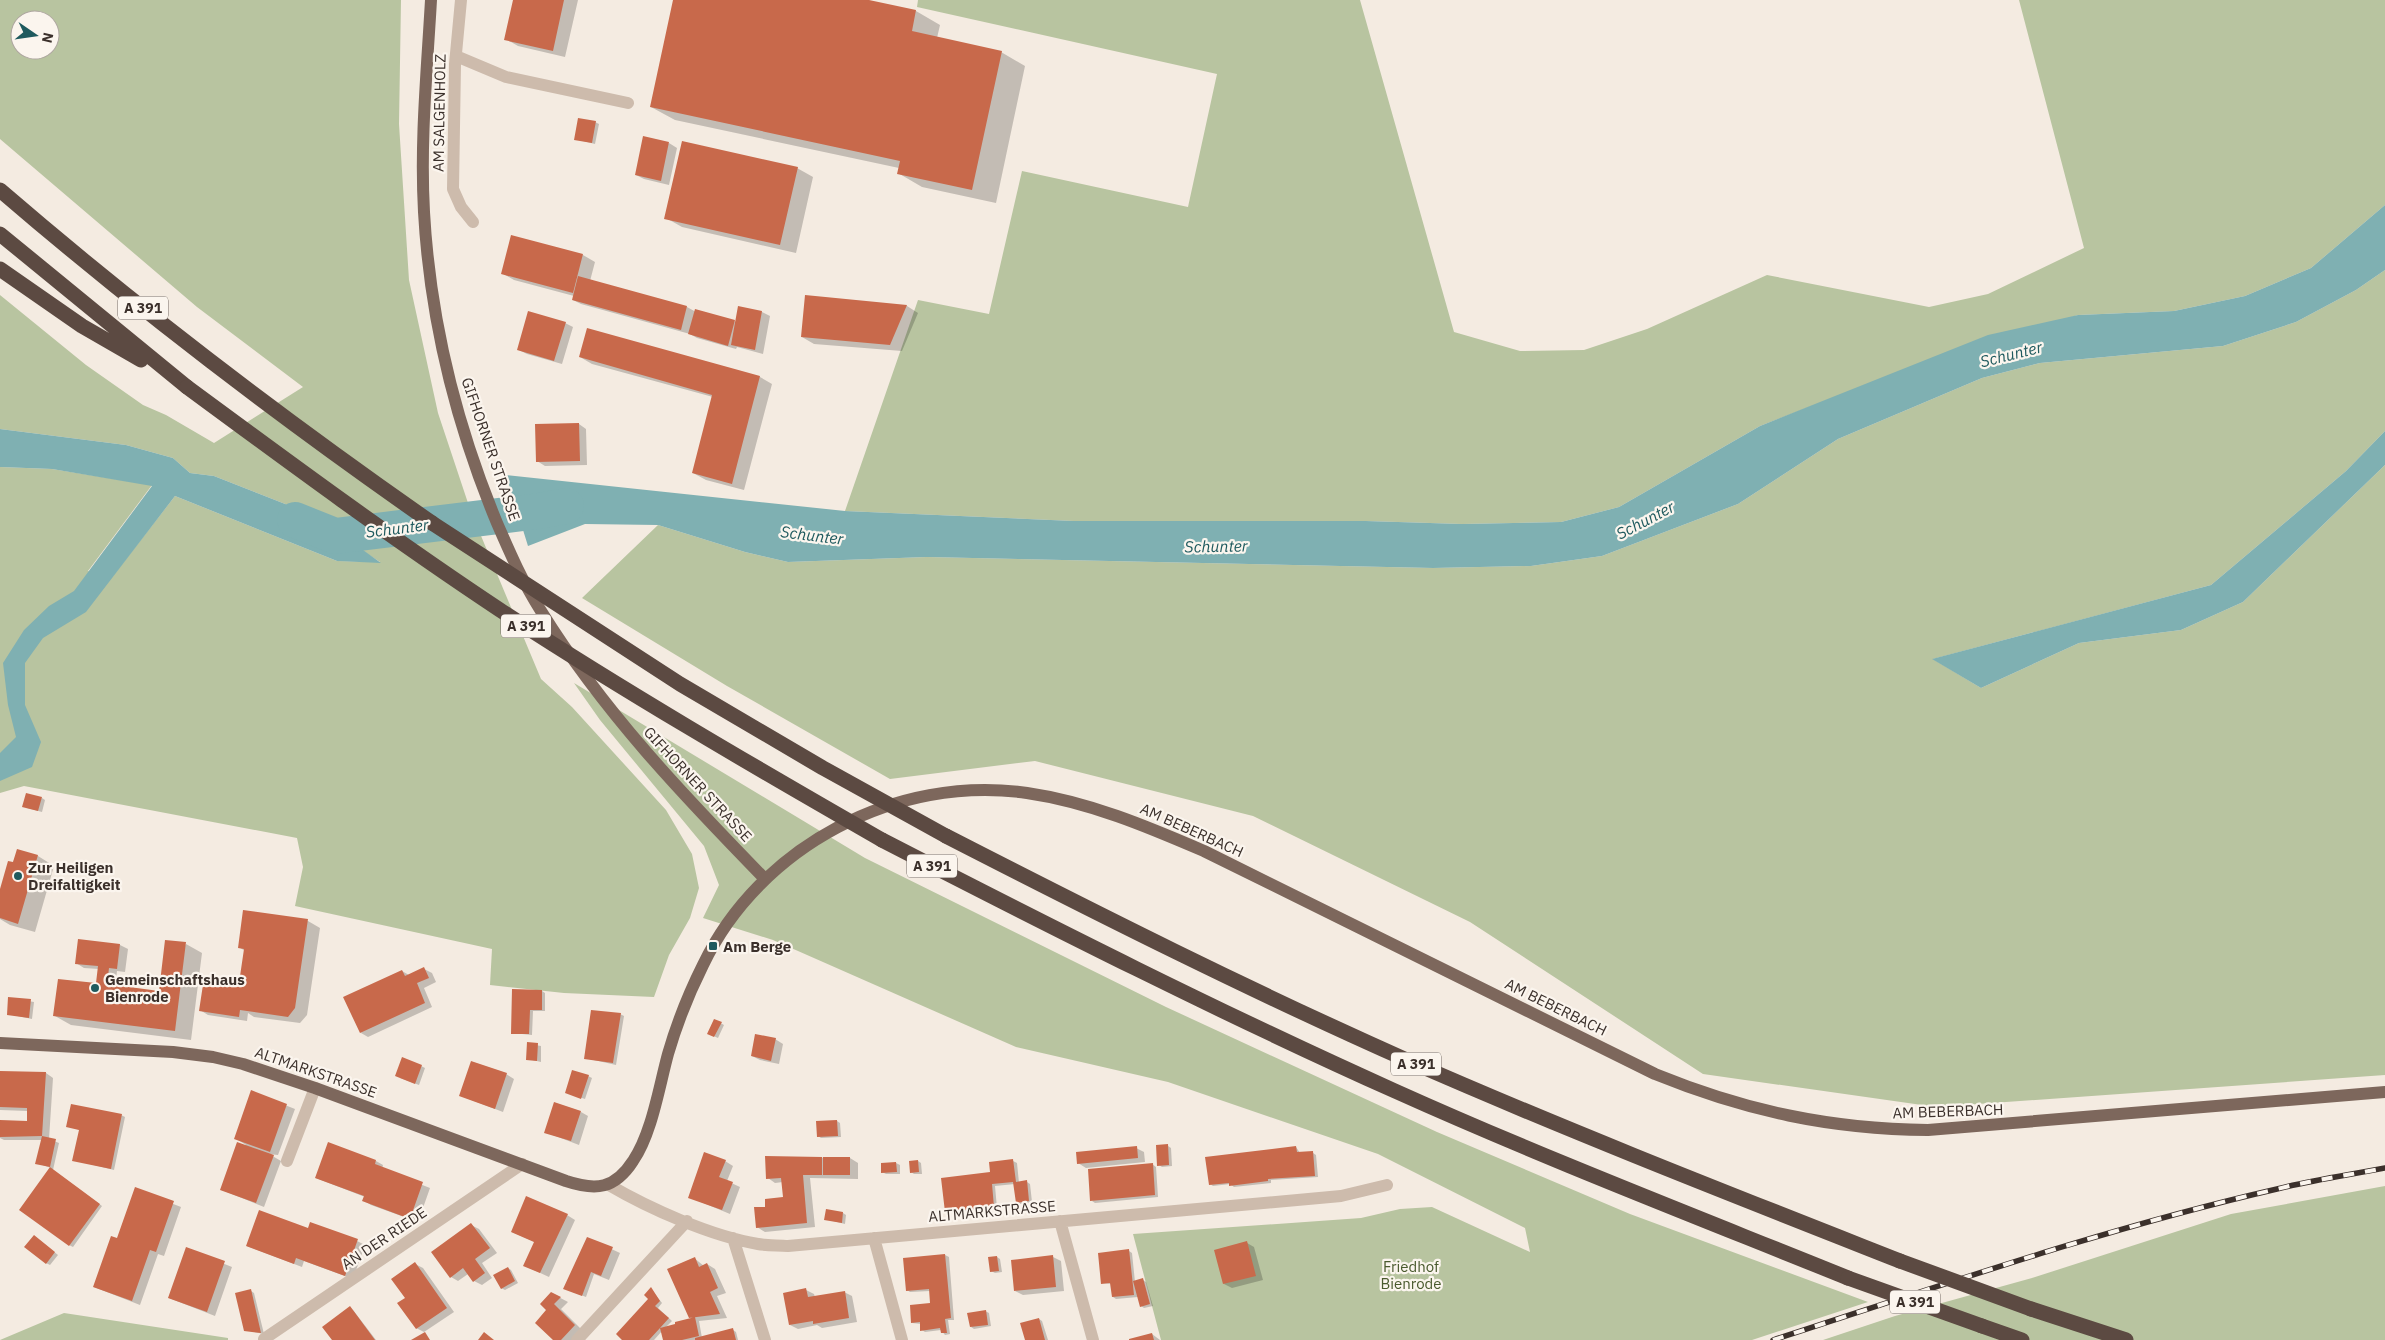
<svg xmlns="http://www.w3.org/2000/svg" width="2385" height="1340" font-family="'IBM Plex Sans',sans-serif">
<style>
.green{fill:#b8c4a0;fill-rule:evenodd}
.water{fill:#7fb0b2}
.shadow{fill:#0003}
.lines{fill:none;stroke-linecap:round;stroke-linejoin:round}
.river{stroke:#7fb0b2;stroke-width:36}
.building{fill:#c8694b}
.minor{stroke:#cdbbac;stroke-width:12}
.major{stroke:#7d675c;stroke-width:12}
.highway{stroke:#5c4a42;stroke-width:15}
.rail-casing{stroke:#3b302b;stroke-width:5.5}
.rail{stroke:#fbf5ee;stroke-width:4;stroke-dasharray:11;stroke-linecap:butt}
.highway-bridge{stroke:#5c4a42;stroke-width:15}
.poi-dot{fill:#1f5a5e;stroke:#fbf5ee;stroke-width:2}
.labels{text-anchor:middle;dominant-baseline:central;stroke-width:4.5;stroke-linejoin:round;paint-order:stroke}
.shield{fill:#fbf5ee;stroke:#756b66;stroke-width:1}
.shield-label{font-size:14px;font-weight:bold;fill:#3b302b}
.street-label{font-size:15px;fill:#3b302b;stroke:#fbf5ee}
.poi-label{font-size:15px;font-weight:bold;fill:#3b302b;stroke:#fbf5ee;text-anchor:start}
.park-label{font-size:15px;fill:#4a5a2e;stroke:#fbf5ee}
.water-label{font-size:16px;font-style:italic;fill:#1f5a5e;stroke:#fbf5ee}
</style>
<rect width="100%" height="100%" fill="#f4ebe1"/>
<!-- green -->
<path class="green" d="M0 0H401L399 124 409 280 438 413 471 512 541 679 572 707 666 810 692 854 699 888 690 918 669 955 654 997 564 993 490 985 492 949 295 906 303 867 297 838 24 786 0 793V467L52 469 152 485 88 571 112 577 175 496 337 561 380 562 298 509 214 476 190 473 173 458 126 445 0 429V295L86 365 143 405 166 415 214 443 303 387 197 307 0 139ZM20 20H50V50H20Z
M918 0H1360L1454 332 1520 351 1584 350 1647 329 1767 275 1929 307 1988 294 2084 248 2019 0H2385V205L2311 268 2245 296 2174 311 2078 315 1872 383 1760 426 1619 507 1561 522 1462 524 1366 521H1074L845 511 918 300 989 314 1022 171 1188 207 1217 74 917 7Z
M2385 270V431L2346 471 2211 585 1933 659 1981 688 2079 643 2181 630 2243 602 2385 465V1075L1936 1107 1703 1074 1470 922 1253 816 1035 761 890 779 727 686 582 598 658 525 745 552 788 562 927 557 1433 568 1531 566 1602 556 1738 504 1838 439 1982 378 2040 363 2223 346 2296 322 2356 290Z
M574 683 865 858 1166 1007 1437 1132 1630 1214 1868 1302 1752 1340H1161L1133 1234 1361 1218 1400 1209 1432 1207 1530 1252 1525 1228 1378 1154 1168 1082 1016 1047 773 940 703 918 719 885 704 846 600 720Z
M2385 1186V1340H1823L1895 1316 2032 1278 2231 1214Z
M64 1313 228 1338V1340H0Z"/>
<!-- water -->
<path class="water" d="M2385 205V270L2356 290 2296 322 2223 346 2040 363 1982 378 1838 439 1738 504 1602 556 1531 566 1433 568 927 557 788 562 745 552 658 525 585 524 528 546 506 475 845 511 1074 521H1366L1462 524 1561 522 1619 507 1760 426 1988 335 2078 315 2174 311 2245 296 2311 268Z
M0 429 126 445 173 458 190 473 214 476 298 509 327 524 381 563 337 561 175 496 86 612 43 638 25 663V705L41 742 32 767 0 781V753L16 737 8 705 3 663 24 630 49 606 74 591 152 486 52 469 0 467Z
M2385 431V465L2243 602 2181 630 2079 643 1981 688 1932 659 2211 585 2346 471Z"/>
<!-- shadow -->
<path class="shadow" d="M515 0H578L565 57 518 46 506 39Z
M674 0H863L916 11 940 25 937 38 1001 52 1025 66 996 203 922 187 898 173 899 168 675 120 651 107Z
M595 122 599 124 595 144 575 139Z
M669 143 677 148 669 185 644 179 636 175Z
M797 168 813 177 796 253 682 227 666 218Z
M583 255 595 262 590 281 687 307 696 312V310L737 322 739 308 762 312 770 316 763 354 737 347 736 349 697 338 690 334 581 304 573 300 574 296 514 280 502 273Z
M806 297 907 306 918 313 902 351 814 344 802 337Z
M565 323 573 327 562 364 527 354 519 350Z
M588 330 760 377 772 384 744 490 706 480 693 473 713 397 592 364 580 357Z
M579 424 586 429 587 465 545 466 537 461Z
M42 798 45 800 42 812 27 808Z
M18 850 38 856 54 866 35 932 10 925 0 919V894Z
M245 911 308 921 320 928 307 1015 300 1023 254 1017 248 1013 247 1021 208 1015 200 1010 245 986V951L239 947Z
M79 940 120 945 128 949 125 972 117 971 115 987 160 992 186 944 202 953 191 1040 71 1025 55 1016 102 985 99 969 84 968 76 963Z
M424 969 432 973 436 982 424 988 432 1007 368 1037 361 1033 402 971 409 975Z
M542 991 545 993V1011H533L532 1035 512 1033Z
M10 998 34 1002 32 1019 8 1014Z
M620 1014 624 1016 616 1065 585 1058Z
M715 1020 724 1025 718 1038 709 1034Z
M775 1039 783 1044 779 1064 760 1060 752 1056Z
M529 1044 541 1046V1062L528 1059Z
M421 1066 425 1068 419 1085 400 1078Z
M0 1072 46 1073 53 1078 49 1139 59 1143 53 1170 102 1206 73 1247 69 1245 51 1168 37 1163 42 1140H4L0 1138V1121L28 1122V1111L0 1110Z
M506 1074 514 1079 503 1112 461 1096Z
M588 1076 592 1078 585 1099 570 1094Z
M252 1092 295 1109 278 1155 269 1154 281 1161 264 1207 222 1190 246 1145 235 1138Z
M581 1112 588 1116 579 1145 545 1132Z
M121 1115 125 1117 114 1170 74 1160 80 1130 68 1126Z
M837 1121 840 1123 841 1137 821 1138 818 1136Z
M1168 1146 1171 1148 1172 1166 1162 1167 1159 1165Z
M1296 1147 1300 1153H1313L1316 1155 1318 1177 1271 1180V1183L1234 1187 1230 1184 1213 1186 1210 1184Z
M1136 1148 1144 1152 1145 1162 1086 1168 1078 1163Z
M766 1157 850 1158 858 1163V1179L810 1178 815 1227 765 1232 757 1227 767 1208 784 1199 783 1182 775 1183 768 1178Z
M376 1161 383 1165 382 1169 430 1188 418 1222 371 1205 363 1200 365 1197 316 1178Z
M725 1161 733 1166 727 1181 740 1187 730 1214 689 1197Z
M918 1161 921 1163 922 1174H914L911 1172Z
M1013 1161 1017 1163 1019 1183 1027 1182 1030 1184 1032 1202 1020 1204 1017 1202 1015 1184 995 1186 997 1208 949 1213 946 1211Z
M896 1163 900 1165V1174H886L882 1172Z
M1152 1164 1156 1167 1158 1197 1095 1203 1092 1201Z
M135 1189 181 1207 164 1256 158 1254 140 1305 94 1287 117 1240Z
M843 1213 846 1215 845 1224 825 1219Z
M567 1215 575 1220 549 1277 525 1266 535 1242 512 1232Z
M471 1225 479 1229 497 1253 482 1263 492 1278 482 1285 474 1281 468 1274 458 1281 451 1277Z
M308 1229 357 1241 365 1245 353 1279 304 1261 302 1267 247 1246Z
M588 1238 620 1253 609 1280 594 1274 586 1297 568 1290Z
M38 1239 58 1255 50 1265 46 1263Z
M1247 1243 1254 1247 1263 1280 1232 1288 1224 1284Z
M187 1249 232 1267 215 1316 169 1298Z
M1129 1251 1132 1253 1135 1282 1143 1280 1146 1282 1153 1306 1144 1308 1141 1306 1138 1297 1116 1299 1113 1297 1112 1284 1102 1283Z
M945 1255 949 1257 954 1320H948L950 1334 945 1335 941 1330 925 1332 922 1330 921 1324 912 1323 931 1304 930 1291 910 1292 907 1290Z
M997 1257 1000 1259 1002 1272 995 1273 991 1271Z
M1053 1257 1061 1261 1064 1291 1023 1295 1015 1291Z
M694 1258 704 1266 707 1264 715 1269 726 1293 717 1296 727 1318 699 1321 702 1338 733 1330 736 1332 738 1340H664L662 1331 654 1340H624L650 1299 651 1289 662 1303 658 1308 672 1321 665 1328 694 1319 690 1317Z
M415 1264 423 1268 454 1312 424 1332 416 1328 406 1298Z
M508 1268 511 1270 518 1283 505 1290 501 1288Z
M806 1290 814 1294 815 1297 844 1292 852 1296 857 1322 822 1328 817 1325 798 1329 790 1325Z
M251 1291 254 1293 264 1334 245 1330Z
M551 1293 568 1302 561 1309 582 1330 573 1340H555L548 1310Z
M350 1308 353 1310 376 1340H334Z
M985 1311 989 1313 991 1326 974 1329 971 1327Z
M1039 1319 1042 1321 1048 1340H1026Z
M1152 1334 1160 1340H1132Z"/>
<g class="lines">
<!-- river -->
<path class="river" d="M295 520 335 536 539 511 566 506"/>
</g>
<!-- building -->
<path class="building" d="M513 0H564L553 51 504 40Z
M673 0H869L916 10 912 31 1002 51 972 190 897 174 900 161 650 107Z
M578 118 596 121 592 143 574 140Z
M643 136 669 142 661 181 635 175Z
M682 141 798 167 780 245 664 219Z
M511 235 583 254 573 293 501 274Z
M578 276 687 306 681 330 572 300Z
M805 295 907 305 890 345 801 337Z
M738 306 762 311 755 350 731 345Z
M695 309 735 320 728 346 688 334Z
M528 311 566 322 554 361 517 350Z
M587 328 760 376 732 484 692 473 712 395 579 357Z
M579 423 580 461 536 462 535 424Z
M26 793 42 797 38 811 22 807Z
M17 849 38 855 18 924 0 918V889L8 861 13 862Z
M243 910 308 919 295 1008 288 1017 240 1010 239 1017 199 1011 204 978 239 983 244 949 238 948Z
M78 939 120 944 117 969 109 968 107 984 159 991 165 940 186 942 175 1031 53 1016 58 979 96 983 98 966 75 964Z
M424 967 429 978 417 983 425 1003 360 1033 343 997 402 970 405 976Z
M512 989 542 990V1010H530L529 1034H511Z
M8 997 31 999 29 1018 7 1015Z
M591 1010 621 1013 613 1063 584 1059Z
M714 1019 722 1022 714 1037 707 1034Z
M755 1034 776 1038 771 1061 751 1056Z
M527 1042 538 1043 537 1061 526 1060Z
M402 1057 422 1065 415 1084 395 1076Z
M471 1061 507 1073 495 1109 459 1096Z
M572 1070 589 1075 581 1099 565 1093Z
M0 1071 46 1072 42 1136 56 1139 50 1167 35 1164 42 1136 0 1137V1120L27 1121V1108L0 1107Z
M251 1090 287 1104 270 1152 234 1139Z
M554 1102 581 1111 571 1141 544 1133Z
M71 1104 122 1114 111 1169 72 1161 79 1130 66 1127Z
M837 1120 838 1136 817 1137 816 1121Z
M237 1142 274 1155 256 1203 220 1190Z
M328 1142 376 1160 375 1164 423 1182 410 1219 362 1201 364 1196 315 1178Z
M1168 1144 1169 1165 1157 1166 1156 1145Z
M1137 1146 1138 1158 1077 1164 1076 1152Z
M1296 1146 1297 1152 1313 1151 1315 1176 1268 1179V1181L1229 1186V1183L1209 1185 1205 1157Z
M704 1152 726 1160 719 1177 733 1182 722 1210 688 1198Z
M765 1156 822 1157V1175H803L807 1223 756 1228 754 1207H765V1199L783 1197 781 1178 766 1179Z
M823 1157H850V1175H823Z
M1013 1159 1016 1182 1027 1180 1029 1201 1016 1203 1013 1182 992 1184 994 1207 945 1212 941 1178 990 1172 989 1162Z
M918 1160 919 1172 910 1173 909 1161Z
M896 1162 897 1172 881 1173V1163Z
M1153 1163 1155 1195 1090 1201 1088 1169Z
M50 1167 100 1204 69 1246 19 1210Z
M135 1187 174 1201 156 1252 150 1250 132 1301 93 1287 111 1236 117 1238Z
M526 1196 568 1214 540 1273 523 1266 534 1242 511 1232Z
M826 1209 843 1212 842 1223 824 1220Z
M259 1210 308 1228 310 1222 358 1239 345 1276 296 1258 294 1264 246 1246Z
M471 1223 490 1248 475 1259 485 1273 473 1282 463 1268 450 1278 431 1252Z
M34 1235 55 1252 46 1264 24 1247Z
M587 1237 613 1247 601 1276 591 1272 582 1296 563 1289Z
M1247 1241 1256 1276 1223 1284 1214 1250Z
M186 1247 225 1261 207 1312 168 1298Z
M1129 1249 1134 1295 1112 1297 1110 1283 1101 1284 1098 1253Z
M945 1254 951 1318 945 1319 947 1333H941L940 1328 920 1331V1322L911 1323 910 1305 930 1303 929 1289 906 1291 903 1258Z
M1053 1255 1056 1287 1014 1291 1011 1260Z
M997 1256 999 1271 990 1272 988 1257Z
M695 1257 699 1267 707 1263 718 1288 710 1292 720 1314 689 1318 667 1269Z
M415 1262 447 1308 416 1329 397 1303 405 1298 391 1279Z
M508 1267 515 1281 501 1289 493 1275Z
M1143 1278 1150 1304 1140 1307 1133 1281Z
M651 1287 660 1301 655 1306 669 1318 660 1328 675 1324V1322L695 1317 699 1336 682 1340H663L660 1328 649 1340H622L616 1334 648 1299 644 1295Z
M806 1288 808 1297 845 1291 849 1318 813 1324V1321L789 1325 783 1293Z
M251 1289 261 1333 244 1331 235 1293Z
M551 1292 561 1297 554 1304 575 1325 561 1340H553L535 1323 546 1310 540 1304Z
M350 1306 375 1340H332L322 1327Z
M986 1310 988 1325 970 1327 967 1313Z
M1039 1318 1045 1340H1025L1020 1323Z
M733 1328 736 1340H695V1338Z
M425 1332 430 1340H411Z
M484 1332 494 1340H478Z
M1152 1333 1154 1340H1129V1339Z"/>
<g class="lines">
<!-- minor -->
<path class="minor" d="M461 0 455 64 453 189 461 207 473 222
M456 56 506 77 628 103
M287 1161 315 1088
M609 1185C650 1209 711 1236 758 1244 768 1246 778 1245 788 1246L1341 1196 1387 1185
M1060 1221 1093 1340
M733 1238 765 1340
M874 1238 902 1340
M264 1339 522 1164
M577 1340 687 1221"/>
<!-- major -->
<path class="major" d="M431 0C427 71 420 141 424 212 430 319 456 424 497 523 510 553 523 583 541 611 603 711 683 795 765 879
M0 1043 173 1052 213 1057 243 1064 315 1088 566 1181C596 1191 615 1189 633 1161 652 1133 659 1087 668 1054 677 1023 689 993 703 965 760 846 897 774 1027 793 1089 802 1146 826 1204 851L1655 1074C1746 1111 1830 1129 1928 1130L2385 1092"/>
<!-- highway -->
<path class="highway" d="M0 190C138 309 283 419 432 523
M0 234 187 387
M0 269 82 326 141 360
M946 836C1098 914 1251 991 1409 1061 1571 1132 1735 1196 1900 1261
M882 840C1051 927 1221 1013 1395 1091 1544 1158 1697 1217 1848 1278
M2031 1309 2126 1340
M1982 1326 2022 1340"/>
<defs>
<path id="rail" d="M1773 1340C1940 1286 2106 1228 2277 1189 2313 1180 2349 1175 2385 1168"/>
</defs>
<!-- rail casing -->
<use href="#rail" class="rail-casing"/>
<!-- rail -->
<use href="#rail" class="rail"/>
<!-- highway-bridge -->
<path class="highway-bridge" d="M187 387C290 463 393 539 500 610 624 691 753 766 882 840
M432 523 680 684 823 768 946 836
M1900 1261 2031 1309
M1848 1278 1982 1326"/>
</g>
<!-- markers -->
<g class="poi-dot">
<circle cx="18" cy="876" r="5"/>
<rect x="708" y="941" width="10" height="10" rx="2.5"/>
<circle cx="95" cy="988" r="5"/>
</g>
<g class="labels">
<!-- shield labels -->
<g class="shield">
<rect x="118" y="296.5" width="50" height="23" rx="4"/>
<rect x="501" y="614.5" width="50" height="23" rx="4"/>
<rect x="907" y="854.5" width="50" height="23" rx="4"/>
<rect x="1391" y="1052.5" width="50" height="23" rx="4"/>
<rect x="1890" y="1290.5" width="50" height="23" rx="4"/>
</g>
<g class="shield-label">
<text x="143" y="308">A 391</text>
<text x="526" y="626">A 391</text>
<text x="932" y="866">A 391</text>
<text x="1416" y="1064">A 391</text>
<text x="1915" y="1302">A 391</text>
</g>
<!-- street labels -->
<g class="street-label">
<text transform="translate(439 113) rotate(-89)">AM SALGENHOLZ</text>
<text transform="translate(491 449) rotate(71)">GIFHORNER STRASSE</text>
<text transform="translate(698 784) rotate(47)">GIFHORNER STRASSE</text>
<text transform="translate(1192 830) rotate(24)">AM BEBERBACH</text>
<text transform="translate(1556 1007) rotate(26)">AM BEBERBACH</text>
<text transform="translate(316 1072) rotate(19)">ALTMARKSTRASSE</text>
<text transform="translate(1948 1111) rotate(-2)">AM BEBERBACH</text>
<text transform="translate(992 1211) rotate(-5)">ALTMARKSTRASSE</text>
<text transform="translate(384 1238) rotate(-34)">AN DER RIEDE</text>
</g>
<!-- poi labels -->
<g class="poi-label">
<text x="28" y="867">Zur Heiligen<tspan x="28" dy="17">Dreifaltigkeit</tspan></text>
<text x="723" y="946">Am Berge</text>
<text x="105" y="979">Gemeinschaftshaus<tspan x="105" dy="17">Bienrode</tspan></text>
</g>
<!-- park labels -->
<g class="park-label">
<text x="1411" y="1266">Friedhof<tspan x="1411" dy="17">Bienrode</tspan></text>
</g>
<!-- water labels -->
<g class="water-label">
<text transform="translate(2011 354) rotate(-14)">Schunter</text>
<text transform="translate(1645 520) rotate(-28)">Schunter</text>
<text transform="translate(397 528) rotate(-7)">Schunter</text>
<text transform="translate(812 535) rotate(7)">Schunter</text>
<text transform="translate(1216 546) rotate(-1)">Schunter</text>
</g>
</g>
<!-- north arrow -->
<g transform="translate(35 35) rotate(103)"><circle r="24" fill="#fbf5ee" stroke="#aea6a0"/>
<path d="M0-4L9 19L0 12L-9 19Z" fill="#1f5a5e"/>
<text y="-8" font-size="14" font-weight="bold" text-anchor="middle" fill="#3b302b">N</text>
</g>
</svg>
